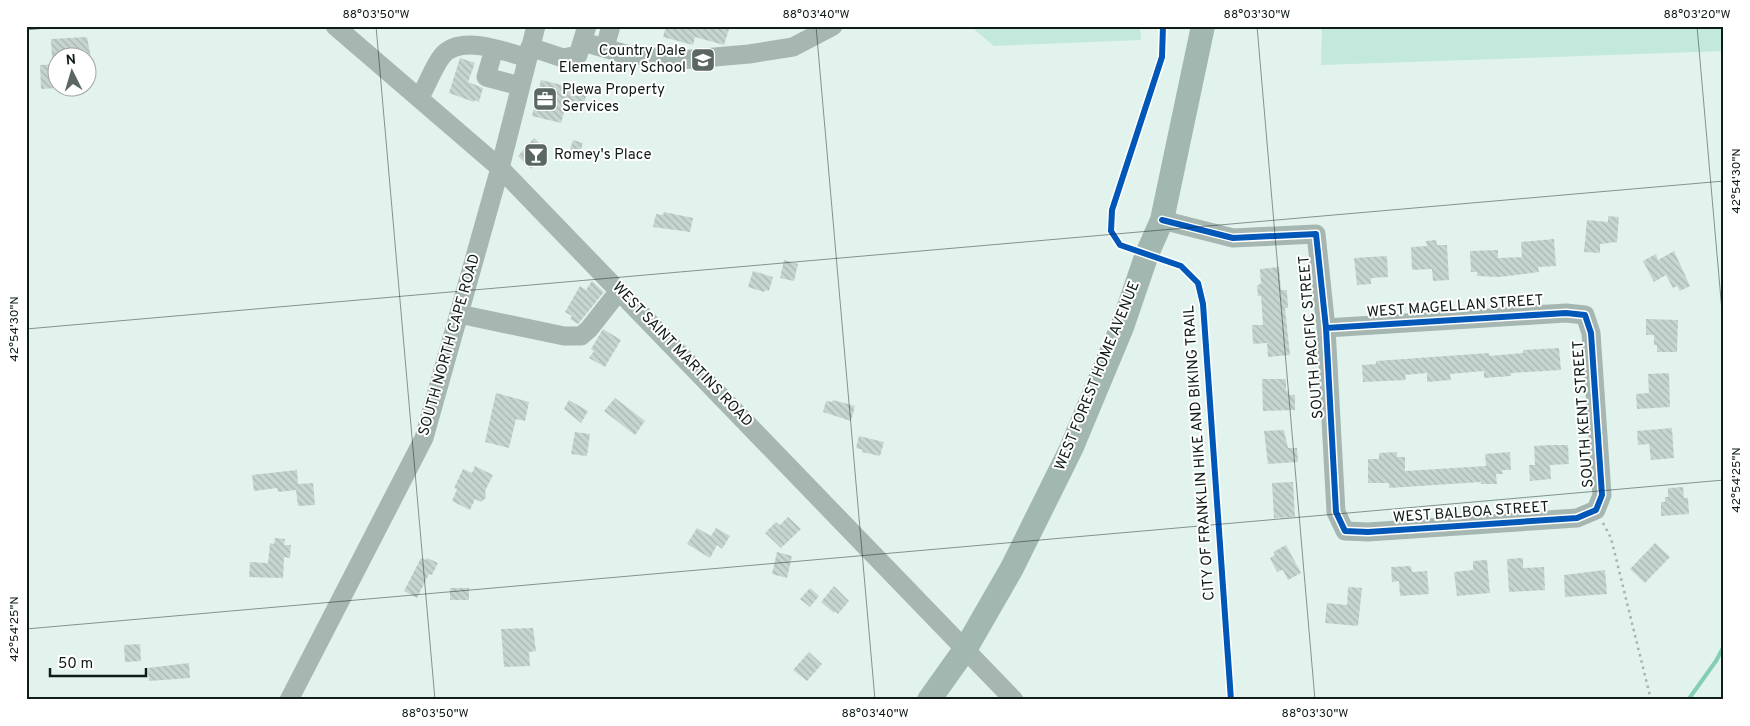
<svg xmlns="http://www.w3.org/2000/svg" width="1750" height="726" font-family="Overpass,sans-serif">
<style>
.green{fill:#c2e9db}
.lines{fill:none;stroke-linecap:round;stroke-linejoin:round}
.stream{stroke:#84ceb7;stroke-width:4}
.building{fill:url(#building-back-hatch)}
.path{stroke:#a6b4af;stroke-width:2.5;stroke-dasharray:2.5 4;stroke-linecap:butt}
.minor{stroke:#a6b6b1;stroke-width:19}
.major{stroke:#a3b7b1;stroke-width:24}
.cycleway-casing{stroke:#fff;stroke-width:9}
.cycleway{stroke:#0057b8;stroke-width:6}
.ticks{fill:none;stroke:#101c18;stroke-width:1;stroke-opacity:0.45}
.labels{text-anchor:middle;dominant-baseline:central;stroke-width:4;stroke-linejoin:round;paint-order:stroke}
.poi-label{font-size:15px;fill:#101c18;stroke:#fff;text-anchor:start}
.street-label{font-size:15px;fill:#101c18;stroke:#fff}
.neatline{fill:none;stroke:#101c18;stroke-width:2}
.ticks-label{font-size:12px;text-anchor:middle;fill:#101c18}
</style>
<defs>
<pattern id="building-back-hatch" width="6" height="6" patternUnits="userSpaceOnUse" patternTransform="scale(1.25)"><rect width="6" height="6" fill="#c6d5cf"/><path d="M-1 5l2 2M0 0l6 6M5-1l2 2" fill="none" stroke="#a9b6b1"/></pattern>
</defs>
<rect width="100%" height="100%" fill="#e2f3ed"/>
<!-- green -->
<path class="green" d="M974 26H1140L1141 40 994 46 975 30Z
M1322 26H1724V51L1321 65Z"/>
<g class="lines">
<!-- stream -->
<path class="stream" d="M1688 700 1716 661 1724 646"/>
</g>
<!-- building -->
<path class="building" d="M666 26H730L724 45 695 37 693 45 663 37Z
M87 37 91 58H52L51 39Z
M460 58 475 63 468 82 483 88 479 102 475 100 474 102 449 93Z
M58 64V88L41 89 40 65Z
M541 80 587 91 583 109 566 105 561 123 532 116Z
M534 138 548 152 531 169 518 156Z
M573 140 583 143 579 156 569 153Z
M664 212 693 218 690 232 653 227 656 214 663 215Z
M1608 216 1619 217 1617 242 1600 244V253L1584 252 1587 220 1608 222Z
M1554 239 1556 266 1538 267 1539 272 1499 277 1477 276V272H1471L1470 251 1498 250V258L1522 257 1521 242Z
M1436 240 1437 245H1447L1449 280 1433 281 1432 269 1412 270 1411 247 1427 246 1426 241Z
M1674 251 1690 286 1680 291 1677 286 1673 288 1666 275 1654 282 1643 261 1656 254 1658 260Z
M1387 256 1388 277 1371 278V284L1357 285 1354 258Z
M784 260 798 264 794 281 780 278Z
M1279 267 1281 290H1287L1288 308H1285L1290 355 1268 357 1267 343 1253 344 1252 325H1263L1261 296H1258L1257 285 1261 284 1260 269Z
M753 271 773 277 769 291 765 290 764 292 748 287Z
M592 281 604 292 578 324 570 319 572 316 565 312 580 286 586 290Z
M1646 319 1678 320 1677 352H1657V345H1654V335H1646Z
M603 329 621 340 605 367 589 358 594 351 591 349Z
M1559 348 1561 370 1511 373V376L1484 378V371L1450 374 1451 380 1427 382V373L1405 375 1406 380 1363 382 1362 365 1376 364V361L1489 353V356L1523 353V350Z
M1669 373 1670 407 1637 409 1636 394 1649 393 1648 374Z
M1262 379H1286V391H1288L1289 395H1295V410L1263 411Z
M496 393 529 402 525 421 516 419 509 448 485 442Z
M615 398 645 421 635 435 604 411Z
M569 400 588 411 581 423 564 409Z
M833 400 855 406 851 421 823 412 826 401 832 402Z
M1672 428 1674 458 1651 460 1649 444 1638 445 1637 431Z
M1284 430 1288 448H1297L1298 462 1268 464 1264 431Z
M575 432 590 434 587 456 571 454Z
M859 436 884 442 880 456 862 452 863 450 856 448Z
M1550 445H1568L1569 464 1550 465 1551 479 1530 481 1529 465H1535L1534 446Z
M1397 452V457H1405V471L1486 466 1485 454 1510 452 1511 470H1502L1503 474H1496L1497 484H1481V482L1389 488V483H1368V459H1379V453Z
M475 466 493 475 485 491 486 498 481 502 475 499 470 510 452 501 457 489 454 488 463 469 472 473Z
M297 470 298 484 313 483 315 505 298 506 296 490 278 492 277 488 254 491 252 475Z
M1293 482 1295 517 1274 518 1272 483Z
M1683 487 1684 498H1688L1689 514 1661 516V502H1665V497H1668V488Z
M788 517 801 529 781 548 765 533 776 522 780 525Z
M697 528 711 536 716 528 730 536 722 549 717 545 710 558 687 544Z
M275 538 285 539 284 545H291L290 558 284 557 283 578 249 577 250 562 268 563 270 543 274 544Z
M1655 543 1670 557 1645 583 1630 569Z
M1286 545 1301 573 1288 580 1283 570 1277 572 1270 558 1275 555 1273 552Z
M777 552 792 556 787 578 772 574Z
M421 558 426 560 427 558 438 563 432 575 429 574 417 598 404 591Z
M1523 558V568L1544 567 1545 590 1509 592 1507 559Z
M1487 560 1490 593 1457 596 1454 572 1473 570V561Z
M1411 566 1412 572 1427 571 1429 594 1400 596 1399 581 1392 582 1391 567Z
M1605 570 1607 594 1565 597 1564 575Z
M834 586 849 601 838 614 835 611 834 613 821 602Z
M1348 587 1362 588 1358 626 1325 623 1327 603 1347 605Z
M450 588H469V600H450Z
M810 588 819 596 810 607 800 599Z
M533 628 536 651 529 652 530 666 504 667 501 629Z
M140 644 141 661 125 662 124 645Z
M809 652 822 664 807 681 793 670Z
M189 663 190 678 149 681 148 668Z"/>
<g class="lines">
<!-- path -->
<path class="path" d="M1603 523 1611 538 1651 700"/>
<!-- minor -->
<path class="minor" d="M335 26 500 168 1014 700
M583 42 625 54 680 60 749 54 793 47 833 26
M530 47 563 58 578 55 587 26
M605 47 611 26
M494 49 486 77 520 86
M420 97C427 85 434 66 442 56 460 33 505 52 528 58
M1162 220 1233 238 1316 234 1326 328 1336 512 1345 531 1368 532 1577 518 1596 510 1602 495 1591 333 1585 315 1566 313 1326 328
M459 314 564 336H581L589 329 619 291
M289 700 424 438 500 168 536 26"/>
<!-- major -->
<path class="major" d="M929 700 966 648 1012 568 1071 449 1122 327 1147 254 1162 220 1203 26"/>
<defs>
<path id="cycleway" d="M1163 26 1162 57 1112 210 1111 231 1120 245 1181 266 1198 283 1203 304 1231 700
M1162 220 1233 238 1316 234 1326 328 1336 512 1345 531 1368 532 1577 518 1596 510 1602 495 1591 333 1585 315 1566 313 1326 328"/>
</defs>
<!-- cycleway casing -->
<use href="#cycleway" class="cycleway-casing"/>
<!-- cycleway -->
<use href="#cycleway" class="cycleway"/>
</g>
<!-- ticks -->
<path class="ticks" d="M376 26 435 700M816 26 875 700M1257 26 1315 700M1697 26 1724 334M26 30 69 26M26 329 1724 181M26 629 1724 480"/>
<!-- icons -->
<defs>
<symbol id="school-square" viewBox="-11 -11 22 22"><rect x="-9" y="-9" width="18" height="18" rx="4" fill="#5a6763" stroke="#fff"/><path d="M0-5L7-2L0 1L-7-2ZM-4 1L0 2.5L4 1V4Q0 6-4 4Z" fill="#fff"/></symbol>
<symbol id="office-square" viewBox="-11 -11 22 22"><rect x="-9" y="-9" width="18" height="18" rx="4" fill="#5a6763" stroke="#fff"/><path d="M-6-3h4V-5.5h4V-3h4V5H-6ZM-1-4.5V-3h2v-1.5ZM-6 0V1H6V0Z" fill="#fff"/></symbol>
<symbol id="bar-square" viewBox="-11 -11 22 22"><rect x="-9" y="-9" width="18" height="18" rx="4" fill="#5a6763" stroke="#fff"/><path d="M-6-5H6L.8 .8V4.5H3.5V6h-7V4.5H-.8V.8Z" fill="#fff"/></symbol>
</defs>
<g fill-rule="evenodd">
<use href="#school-square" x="689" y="46" width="28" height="28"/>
<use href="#office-square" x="531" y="85" width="28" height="28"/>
<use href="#bar-square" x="522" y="141" width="28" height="28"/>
</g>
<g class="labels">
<!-- poi labels -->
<g class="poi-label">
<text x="686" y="51" text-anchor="end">Country Dale<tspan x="686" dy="17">Elementary School</tspan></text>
<text x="562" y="90">Plewa Property<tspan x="562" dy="17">Services</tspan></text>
<text x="554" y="155">Romey's Place</text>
</g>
<!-- street labels -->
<g class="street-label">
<text transform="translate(1455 307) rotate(-4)">WEST MAGELLAN STREET</text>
<text transform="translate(1312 337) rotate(-95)">SOUTH PACIFIC STREET</text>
<text transform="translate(450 345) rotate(-74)">SOUTH NORTH CAPE ROAD</text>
<text transform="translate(682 355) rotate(46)">WEST SAINT MARTINS ROAD</text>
<text transform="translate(1098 376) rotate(-68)">WEST FOREST HOME AVENUE</text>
<text transform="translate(1584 414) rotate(-94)">SOUTH KENT STREET</text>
<text transform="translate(1200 453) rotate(-94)">CITY OF FRANKLIN HIKE AND BIKING TRAIL</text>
<text transform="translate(1471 513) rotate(-4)">WEST BALBOA STREET</text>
</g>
</g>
<!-- border -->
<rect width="1750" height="726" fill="none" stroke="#ffffff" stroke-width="55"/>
<!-- north arrow -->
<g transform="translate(72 72) rotate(355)"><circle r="24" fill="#ffffff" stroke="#9fa4a3"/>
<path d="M0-4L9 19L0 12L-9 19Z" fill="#5a6763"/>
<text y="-8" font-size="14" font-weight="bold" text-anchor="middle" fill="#101c18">N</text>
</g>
<!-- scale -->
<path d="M50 668v8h96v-8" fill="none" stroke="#101c18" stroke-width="2.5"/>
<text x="58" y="668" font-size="15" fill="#101c18" stroke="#ffffff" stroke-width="4" paint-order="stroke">50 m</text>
<rect x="28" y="28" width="1694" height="670" class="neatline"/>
<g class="ticks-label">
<text x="376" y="18">88°03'50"W</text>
<text x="816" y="18">88°03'40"W</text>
<text x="1257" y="18">88°03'30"W</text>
<text x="1697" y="18">88°03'20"W</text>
<text transform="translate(1736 181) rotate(-90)" y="4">42°54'30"N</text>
<text transform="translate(14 329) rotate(-90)" y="4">42°54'30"N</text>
<text transform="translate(1736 480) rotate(-90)" y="4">42°54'25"N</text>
<text transform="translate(14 629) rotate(-90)" y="4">42°54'25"N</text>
<text x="435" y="717">88°03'50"W</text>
<text x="875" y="717">88°03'40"W</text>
<text x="1315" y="717">88°03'30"W</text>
</g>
</svg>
